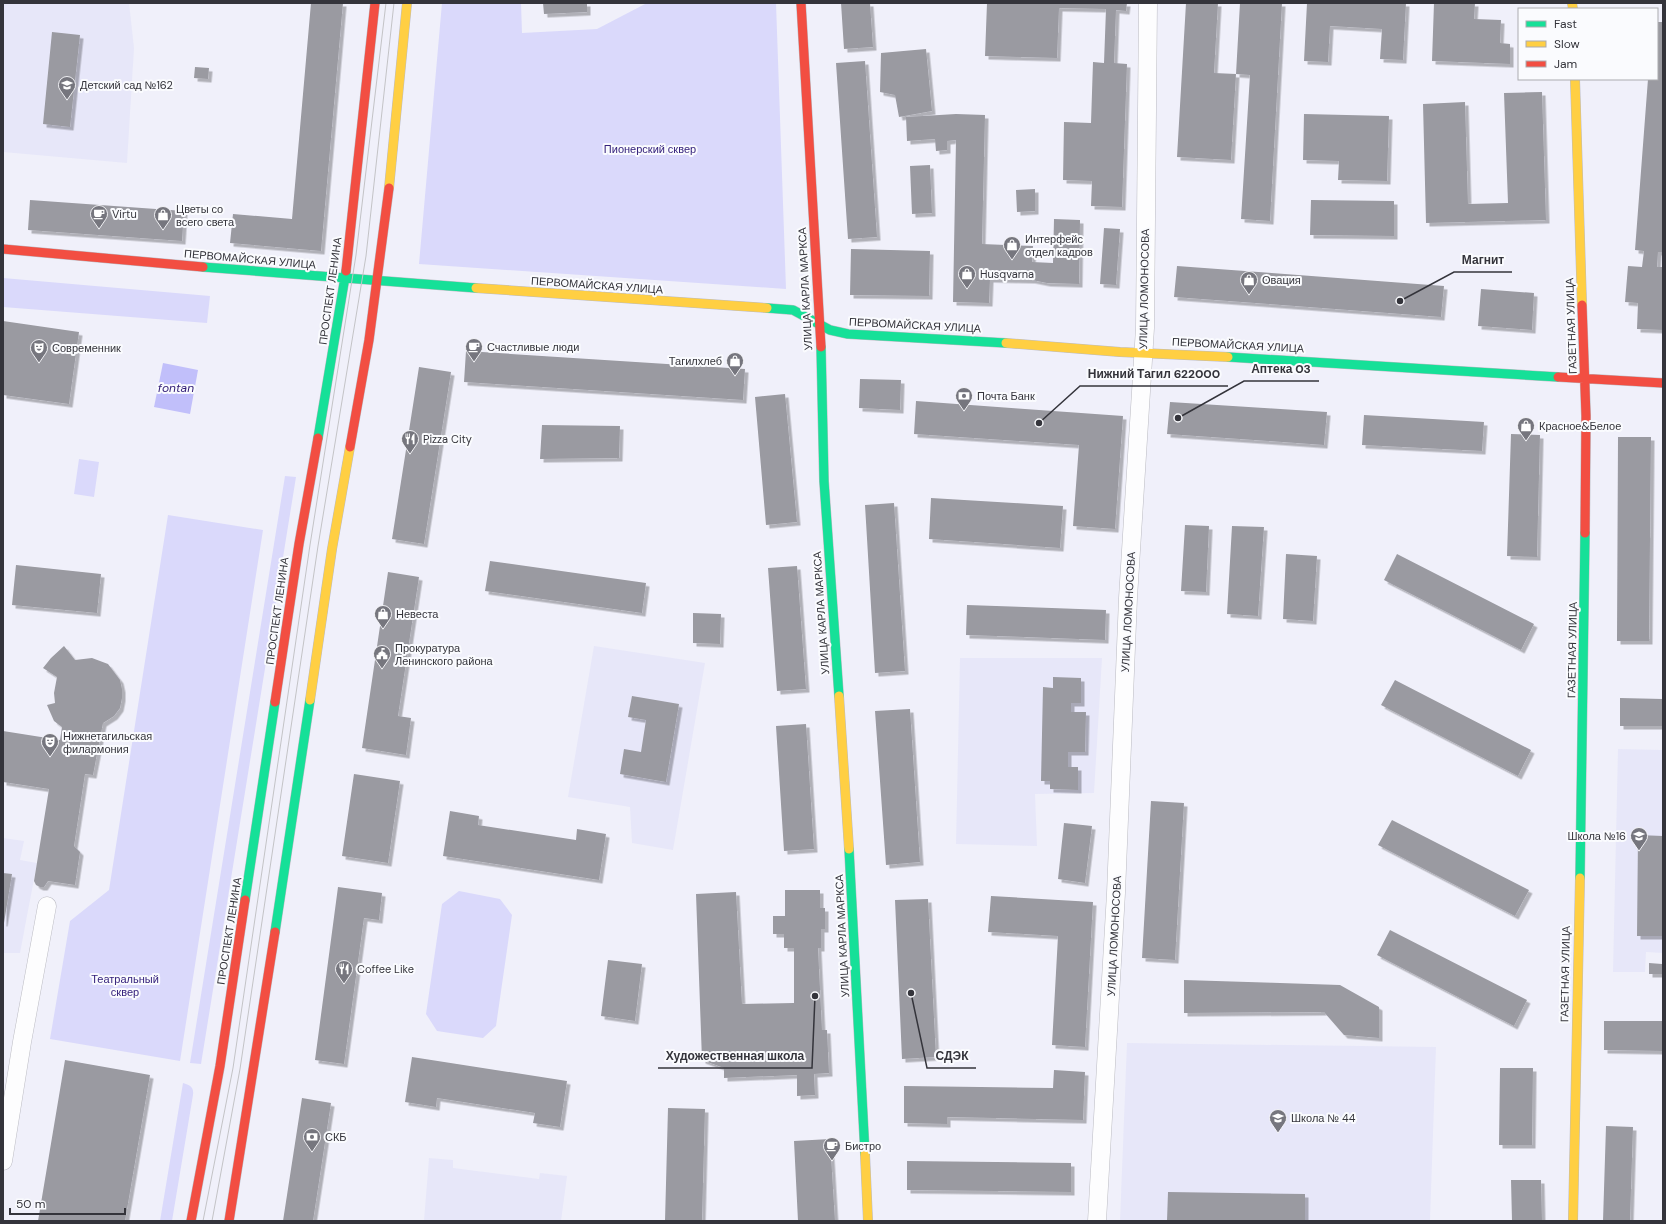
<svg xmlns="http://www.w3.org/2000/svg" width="1666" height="1224" font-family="'DM Sans',sans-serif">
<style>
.built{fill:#e7e7f9}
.green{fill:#dad9fb}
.water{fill:#c1bffa}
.building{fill:#9a9aa1;filter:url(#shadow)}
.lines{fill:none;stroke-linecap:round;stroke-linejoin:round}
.street-casing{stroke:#bbbbc2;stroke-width:19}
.fast-casing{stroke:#bbbbc2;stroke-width:10}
.slow-casing{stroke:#bbbbc2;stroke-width:10}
.jam-casing{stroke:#bbbbc2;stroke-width:10}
.street{stroke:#fdfdfe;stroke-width:18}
.fast{stroke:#16e098;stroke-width:9}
.slow{stroke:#ffcf43;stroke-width:9}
.jam{stroke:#f24e42;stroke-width:9}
.tram{stroke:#c3c3c6;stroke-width:1}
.labels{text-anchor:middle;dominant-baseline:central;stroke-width:4;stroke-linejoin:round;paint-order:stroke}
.poi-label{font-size:11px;fill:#34343b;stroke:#fafbfe;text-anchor:start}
.park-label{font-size:11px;fill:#35227c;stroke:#fafbfe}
.street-label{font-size:11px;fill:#34343b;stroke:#fafbfe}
.water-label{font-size:12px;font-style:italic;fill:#301b75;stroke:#fafbfe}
.leader{fill:none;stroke:#34343b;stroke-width:1.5}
.callout-dot{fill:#34343b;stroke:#fafbfe;stroke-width:1.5}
.callout-label{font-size:12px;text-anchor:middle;font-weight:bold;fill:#34343b;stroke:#fafbfe;stroke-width:4;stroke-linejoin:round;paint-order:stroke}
</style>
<defs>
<filter id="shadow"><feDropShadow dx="3.5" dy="3.5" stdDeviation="0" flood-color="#0004"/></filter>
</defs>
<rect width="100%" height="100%" fill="#f0f0fa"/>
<!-- built -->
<path class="built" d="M3 3H129L134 48 127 163 3 152Z
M594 646 705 663 673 850 632 843 630 807 568 797Z
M960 658H1102L1094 793 1035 794 1037 846 956 844Z
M1618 749 1663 750V953L1646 952 1645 972H1613Z
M3 838 24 841 20 860 37 863 20 953H3Z
M1127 1043 1436 1047 1430 1220 1120 1221Z
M429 1158 453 1160V1168L539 1179 540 1173 567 1176 561 1221H424Z"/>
<!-- green -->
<path class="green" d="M442 3H521L522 33 597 29 647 3H776L786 289 419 264Z
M3 278 210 296 207 323 3 307Z
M79 459 99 462 94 497 74 494Z
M285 476 296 477 201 1064 190 1063Z
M168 515 263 530 180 1061 50 1039 70 921 109 890Z
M459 891 500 899 512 915 496 1026 483 1038 437 1031 426 1014 442 904Z
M183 1083C190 1085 194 1087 193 1095L172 1221H160Z"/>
<!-- water -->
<path class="water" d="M163 363 198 370 190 414 154 407Z"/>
<!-- building -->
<path class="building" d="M311 3H343L321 251 230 243 233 214 292 219Z
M543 3H587V12L544 14Z
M841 3H870L873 47 844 49Z
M987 3H1127L1126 11 1116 10 1114 63 1127 64 1122 207 1091 206 1092 181 1063 180 1064 122 1091 123 1093 62 1104 63 1106 9 1059 8 1057 58 985 56Z
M1186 3H1218L1214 73 1236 74 1240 3H1282L1270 221 1241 219 1250 75 1236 74 1231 160 1177 157Z
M1307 3H1406L1403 60 1380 59 1382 29 1330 26 1328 62 1304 61Z
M1434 3H1475L1474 19 1501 20 1500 43 1510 44V64L1432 61Z
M1657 22H1663V237L1662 252H1658L1657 267H1663V330L1637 329 1638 303 1625 302 1628 266 1642 267 1644 251 1635 250 1648 79H1657Z
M52 32 80 35 70 127 43 124Z
M926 49 932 111 899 117 895 95 880 92 881 53Z
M865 61 877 237 848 239 836 63Z
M195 67 209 68 208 79 194 78Z
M1542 92 1546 220 1426 223 1423 104 1465 102 1468 204 1508 203 1504 93Z
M956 114 985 115 982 244 1033 246 1032 262 1053 263 1054 219 1080 220 1079 284 1047 283 1032 280 990 279 989 303 953 302 956 140 947 141V150L936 151 935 139 907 141 906 117Z
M1304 114 1389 116 1387 181 1338 180 1339 161 1303 160Z
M930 165 932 213 912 214 910 166Z
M1035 189V211L1017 212 1016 190Z
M30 200 184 211 182 241 28 230Z
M1311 200 1394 201V236L1310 235Z
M1104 228 1120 229 1116 285 1100 284Z
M851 249 930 251 929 296 850 295Z
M1177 266 1444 286 1441 317 1174 297Z
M1481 289 1534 293 1532 330 1478 326Z
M3 321 79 332 69 404 3 395Z
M466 351 745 369 743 400 464 382Z
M419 367 451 372 424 544 392 539Z
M860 379 901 380 900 410 859 408Z
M785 394 797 522 766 525 755 397Z
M916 401 1123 416 1115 529 1073 526 1079 445 914 434Z
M1170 402 1327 412 1324 445 1167 434Z
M1364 415 1484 422 1482 451 1362 445Z
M542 425 620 426 619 458 540 459Z
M1511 434 1540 435 1537 557 1507 556Z
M1618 437H1651L1649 641H1617Z
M931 498 1063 506 1060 548 929 539Z
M894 503 905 671 875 673 865 505Z
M1185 525 1209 526 1206 592 1181 591Z
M1232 526 1264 527 1258 616 1227 614Z
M1286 554 1317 556 1313 621 1283 619Z
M1397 554 1534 624 1521 650 1384 580Z
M490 561 646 583 642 613 485 591Z
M16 565 101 574 97 613 12 605Z
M797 566 806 689 777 691 768 568Z
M388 572 419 577 398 716 411 718 406 755 362 748Z
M967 605 1106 610 1105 640 966 635Z
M693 613 721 614 720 644 693 643Z
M64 646 75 660 92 658 108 664 120 680 122 689V698L120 708 114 716 103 723 93 775 85 774 74 846 80 852 75 885 48 881 44 887H40L36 885 34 881 49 789 3 782V731L60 740 62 727 54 721 47 705 55 703 54 693 57 677 43 668 51 658Z
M1053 677 1081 678V703H1071V712H1086L1085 752H1068V767H1078V790L1050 789V781H1041L1043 687 1053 688Z
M1395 680 1531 750 1518 776 1381 705Z
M632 696 679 704 666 782 620 774 624 749 641 752 646 720 628 717Z
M1620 698 1663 699V726H1620Z
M910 709 920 862 886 865 875 711Z
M806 724 814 849 784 851 776 726Z
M354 774 400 781 388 863 342 856Z
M1151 801 1184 803 1175 960 1142 958Z
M450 811 479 816 478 825 576 840 577 829 606 834 599 880 443 856Z
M1392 820 1529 890 1515 916 1378 845Z
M1064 823 1092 826 1085 883 1058 879Z
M1638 835 1663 836V936H1637Z
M3 873 12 874 4 923H3Z
M338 887 382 893 379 920 364 918 344 1064 315 1060Z
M785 890H820V908H825V929H821V948H818L822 1030H827L829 1073 814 1074 815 1095 797 1096V1075L724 1078V1068L702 1060 696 894 736 892 742 1004 794 1003V948H784V934H773V916H785Z
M991 896 1093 902 1085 1047 1052 1045 1058 936 988 932Z
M928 899 936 1057 902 1059 895 900Z
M1390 930 1527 1000 1514 1026 1377 955Z
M608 960 642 964 635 1021 601 1016Z
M1649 963 1662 964V974H1649Z
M1184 980 1340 985 1379 1007V1038L1344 1035 1324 1012 1184 1013Z
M1604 1021H1663V1051L1604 1050Z
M412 1057 567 1081 560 1127 533 1123 535 1113 437 1098 436 1107 405 1102Z
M65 1060 150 1075 125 1221H38Z
M1500 1068H1533L1532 1145H1499Z
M1054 1070 1085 1072 1083 1120 947 1117V1124L904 1123V1086L1053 1088Z
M302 1098 331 1103 313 1221H283Z
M668 1108 705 1109 702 1221H665Z
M1606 1126 1633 1127 1630 1221H1603Z
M830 1139 835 1221H798L794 1141Z
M907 1161 1071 1163V1192L907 1190Z
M1511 1180H1541L1542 1221H1512Z
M1168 1192 1305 1194V1221H1167Z"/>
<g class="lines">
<defs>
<path id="street" d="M3 1161 22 1042 47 906
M1097 1221 1116 893 1128 598 1145 328 1148 3"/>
<path id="fast" d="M203 267 476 288
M767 308 793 310 830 330 848 334 1006 343
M821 347 824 481 839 696
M1228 357 1558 377
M318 438 346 271
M849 849 865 1154
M1580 878 1585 533
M245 900 275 702
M275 932 310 700"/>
<path id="slow" d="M1572 3 1573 9
M1575 79 1582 305
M389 188 407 3
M476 288 767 308
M1006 343 1120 352 1228 357
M839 696 849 849
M310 700 332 549 350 447
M865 1154 868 1221
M1573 1221 1580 878"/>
<path id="jam" d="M801 3 821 347
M3 249 203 267
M346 271 375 3
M1582 305 1586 416 1585 533
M1558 377 1663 383
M350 447 369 340 389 188
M275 702 299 544 318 438
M191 1221 220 1066 245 900
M229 1221 275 932"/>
</defs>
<!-- street casing -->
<use href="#street" class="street-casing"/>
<!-- fast casing -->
<use href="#fast" class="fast-casing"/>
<!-- slow casing -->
<use href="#slow" class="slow-casing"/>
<!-- jam casing -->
<use href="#jam" class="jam-casing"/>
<!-- street -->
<use href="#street" class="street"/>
<!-- fast -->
<use href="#fast" class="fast"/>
<!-- slow -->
<use href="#slow" class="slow"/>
<!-- jam -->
<use href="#jam" class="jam"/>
<!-- tram -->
<path class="tram" d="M203 1221 233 1068 310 545 356 255 386 3
M212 1221 240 1069 318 546 366 256 394 3"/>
</g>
<!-- icons -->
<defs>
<symbol id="school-pin" viewBox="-11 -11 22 30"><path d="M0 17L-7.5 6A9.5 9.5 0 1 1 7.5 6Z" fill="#76767e" stroke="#fafbfe"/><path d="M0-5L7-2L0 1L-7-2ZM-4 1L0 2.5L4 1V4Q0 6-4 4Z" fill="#fff"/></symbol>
<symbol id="cafe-pin" viewBox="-11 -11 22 30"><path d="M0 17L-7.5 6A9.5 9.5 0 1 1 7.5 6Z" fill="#76767e" stroke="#fafbfe"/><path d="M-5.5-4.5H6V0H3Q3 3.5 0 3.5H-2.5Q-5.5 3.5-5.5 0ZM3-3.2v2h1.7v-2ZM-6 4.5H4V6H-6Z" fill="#fff"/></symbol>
<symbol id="shop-pin" viewBox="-11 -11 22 30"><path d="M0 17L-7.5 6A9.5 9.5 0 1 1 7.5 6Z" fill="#76767e" stroke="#fafbfe"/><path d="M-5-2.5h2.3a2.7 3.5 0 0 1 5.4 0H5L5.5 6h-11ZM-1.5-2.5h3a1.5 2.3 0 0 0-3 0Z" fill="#fff"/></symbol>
<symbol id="theatre-pin" viewBox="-11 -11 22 30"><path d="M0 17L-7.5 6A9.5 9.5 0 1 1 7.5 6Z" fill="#76767e" stroke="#fafbfe"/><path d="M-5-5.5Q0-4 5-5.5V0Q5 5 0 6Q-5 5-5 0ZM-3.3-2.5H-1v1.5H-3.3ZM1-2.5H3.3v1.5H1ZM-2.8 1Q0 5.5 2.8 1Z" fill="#fff"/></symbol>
<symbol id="bank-pin" viewBox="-11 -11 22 30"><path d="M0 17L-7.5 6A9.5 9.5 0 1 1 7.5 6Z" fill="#76767e" stroke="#fafbfe"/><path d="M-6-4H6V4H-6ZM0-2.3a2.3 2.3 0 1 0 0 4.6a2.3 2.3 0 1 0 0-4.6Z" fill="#fff"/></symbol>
<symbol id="restaurant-pin" viewBox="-11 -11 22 30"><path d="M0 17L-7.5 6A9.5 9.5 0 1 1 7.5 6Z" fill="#76767e" stroke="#fafbfe"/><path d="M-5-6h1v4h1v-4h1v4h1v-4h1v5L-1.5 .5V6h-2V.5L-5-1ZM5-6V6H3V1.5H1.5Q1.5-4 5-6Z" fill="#fff"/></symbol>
<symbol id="civic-pin" viewBox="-11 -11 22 30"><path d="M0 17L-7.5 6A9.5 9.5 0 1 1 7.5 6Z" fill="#76767e" stroke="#fafbfe"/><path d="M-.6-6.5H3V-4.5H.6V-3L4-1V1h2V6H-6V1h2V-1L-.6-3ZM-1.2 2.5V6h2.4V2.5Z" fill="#fff"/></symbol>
</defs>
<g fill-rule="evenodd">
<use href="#school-pin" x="57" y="75" width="20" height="27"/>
<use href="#cafe-pin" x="89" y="204" width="20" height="27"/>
<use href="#shop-pin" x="153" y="205" width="20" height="27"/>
<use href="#shop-pin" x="1002" y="235" width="20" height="27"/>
<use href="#shop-pin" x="957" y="264" width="20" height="27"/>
<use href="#shop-pin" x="1239" y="270" width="20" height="27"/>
<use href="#cafe-pin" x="464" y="337" width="20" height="27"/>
<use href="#theatre-pin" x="29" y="338" width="20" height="27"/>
<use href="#shop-pin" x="725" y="351" width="20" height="27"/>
<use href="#bank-pin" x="954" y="386" width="20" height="27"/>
<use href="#shop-pin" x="1516" y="416" width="20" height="27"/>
<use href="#restaurant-pin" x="400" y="429" width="20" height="27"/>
<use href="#shop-pin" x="373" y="604" width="20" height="27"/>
<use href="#civic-pin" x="372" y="644" width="20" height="27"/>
<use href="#theatre-pin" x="40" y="732" width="20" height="27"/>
<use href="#school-pin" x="1629" y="826" width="20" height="27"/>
<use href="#restaurant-pin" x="334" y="959" width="20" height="27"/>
<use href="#school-pin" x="1268" y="1108" width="20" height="27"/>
<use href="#bank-pin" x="302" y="1127" width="20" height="27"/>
<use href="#cafe-pin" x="822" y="1136" width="20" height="27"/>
</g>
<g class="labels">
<!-- poi labels -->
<g class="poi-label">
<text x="80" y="85">Детский сад №162</text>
<text x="176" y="209">Цветы со<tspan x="176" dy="13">всего света</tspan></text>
<text x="112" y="214">Virtu</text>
<text x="1025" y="239">Интерфейс<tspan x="1025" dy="13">отдел кадров</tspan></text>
<text x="980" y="274">Husqvarna</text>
<text x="1262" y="280">Овация</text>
<text x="487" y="347">Счастливые люди</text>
<text x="52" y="348">Современник</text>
<text x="722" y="361" text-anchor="end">Тагилхлеб</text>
<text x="977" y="396">Почта Банк</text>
<text x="1539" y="426">Красное&amp;Белое</text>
<text x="423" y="439">Pizza City</text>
<text x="396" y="614">Невеста</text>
<text x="395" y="648">Прокуратура<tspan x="395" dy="13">Ленинского района</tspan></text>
<text x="63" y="736">Нижнетагильская<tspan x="63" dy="13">филармония</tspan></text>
<text x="1626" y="836" text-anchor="end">Школа №16</text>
<text x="357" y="969">Coffee Like</text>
<text x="1291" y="1118">Школа № 44</text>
<text x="325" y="1137">СКБ</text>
<text x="845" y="1146">Бистро</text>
</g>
<!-- park labels -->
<g class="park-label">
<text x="650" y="149">Пионерский сквер</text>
<text x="125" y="979">Театральный<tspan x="125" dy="13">сквер</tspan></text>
</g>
<!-- street labels -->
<g class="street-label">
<text transform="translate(250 259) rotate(5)">ПЕРВОМАЙСКАЯ УЛИЦА</text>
<text transform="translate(597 285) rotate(4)">ПЕРВОМАЙСКАЯ УЛИЦА</text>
<text transform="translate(805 289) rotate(-93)">УЛИЦА КАРЛА МАРКСА</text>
<text transform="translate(1144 289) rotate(-89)">УЛИЦА ЛОМОНОСОВА</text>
<text transform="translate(330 291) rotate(-82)">ПРОСПЕКТ ЛЕНИНА</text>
<text transform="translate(915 325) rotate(3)">ПЕРВОМАЙСКАЯ УЛИЦА</text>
<text transform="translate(1571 326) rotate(-92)">ГАЗЕТНАЯ УЛИЦА</text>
<text transform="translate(1238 345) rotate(3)">ПЕРВОМАЙСКАЯ УЛИЦА</text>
<text transform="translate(277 611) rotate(-82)">ПРОСПЕКТ ЛЕНИНА</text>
<text transform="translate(1128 612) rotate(-87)">УЛИЦА ЛОМОНОСОВА</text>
<text transform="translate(821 613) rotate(-94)">УЛИЦА КАРЛА МАРКСА</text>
<text transform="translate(1572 650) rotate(-89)">ГАЗЕТНАЯ УЛИЦА</text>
<text transform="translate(229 931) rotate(-81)">ПРОСПЕКТ ЛЕНИНА</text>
<text transform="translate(842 936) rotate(-93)">УЛИЦА КАРЛА МАРКСА</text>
<text transform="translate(1114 936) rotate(-87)">УЛИЦА ЛОМОНОСОВА</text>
<text transform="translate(1565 974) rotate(-89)">ГАЗЕТНАЯ УЛИЦА</text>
</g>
<!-- water labels -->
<g class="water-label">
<text x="176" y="388">fontan</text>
</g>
</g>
<!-- callouts -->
<path class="leader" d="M1400 301L1454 272H1512M1178 418L1244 381H1319M1039 423L1080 386H1228M815 996L812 1068H658M911 993L927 1068H976"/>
<g class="callout-dot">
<circle cx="1400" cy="301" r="4"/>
<circle cx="1178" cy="418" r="4"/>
<circle cx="1039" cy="423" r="4"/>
<circle cx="815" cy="996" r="4"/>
<circle cx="911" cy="993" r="4"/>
</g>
<g class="callout-label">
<text x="1483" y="264">Магнит</text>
<text x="1281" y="373">Аптека 03</text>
<text x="1154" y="378">Нижний Тагил 622000</text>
<text x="735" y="1060">Художественная школа</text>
<text x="952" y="1060">СДЭК</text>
</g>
<!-- border -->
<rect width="1666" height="1224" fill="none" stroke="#34343b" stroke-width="8"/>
<!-- legend -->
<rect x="1518" y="8" width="140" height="72" fill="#fafbfe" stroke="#ababb0"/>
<rect x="1526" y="21" width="20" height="6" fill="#16e098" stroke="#ababb0"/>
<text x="1554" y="28" font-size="12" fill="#34343b">Fast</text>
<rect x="1526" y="41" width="20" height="6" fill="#ffcf43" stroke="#ababb0"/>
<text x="1554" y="48" font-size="12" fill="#34343b">Slow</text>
<rect x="1526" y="61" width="20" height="6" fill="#f24e42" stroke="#ababb0"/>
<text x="1554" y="68" font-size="12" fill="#34343b">Jam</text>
<!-- scale -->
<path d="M10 1208v6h115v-6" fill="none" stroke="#34343b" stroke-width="2"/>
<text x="16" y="1208" font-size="12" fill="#34343b" stroke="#fafbfe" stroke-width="3" paint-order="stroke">50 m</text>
</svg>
